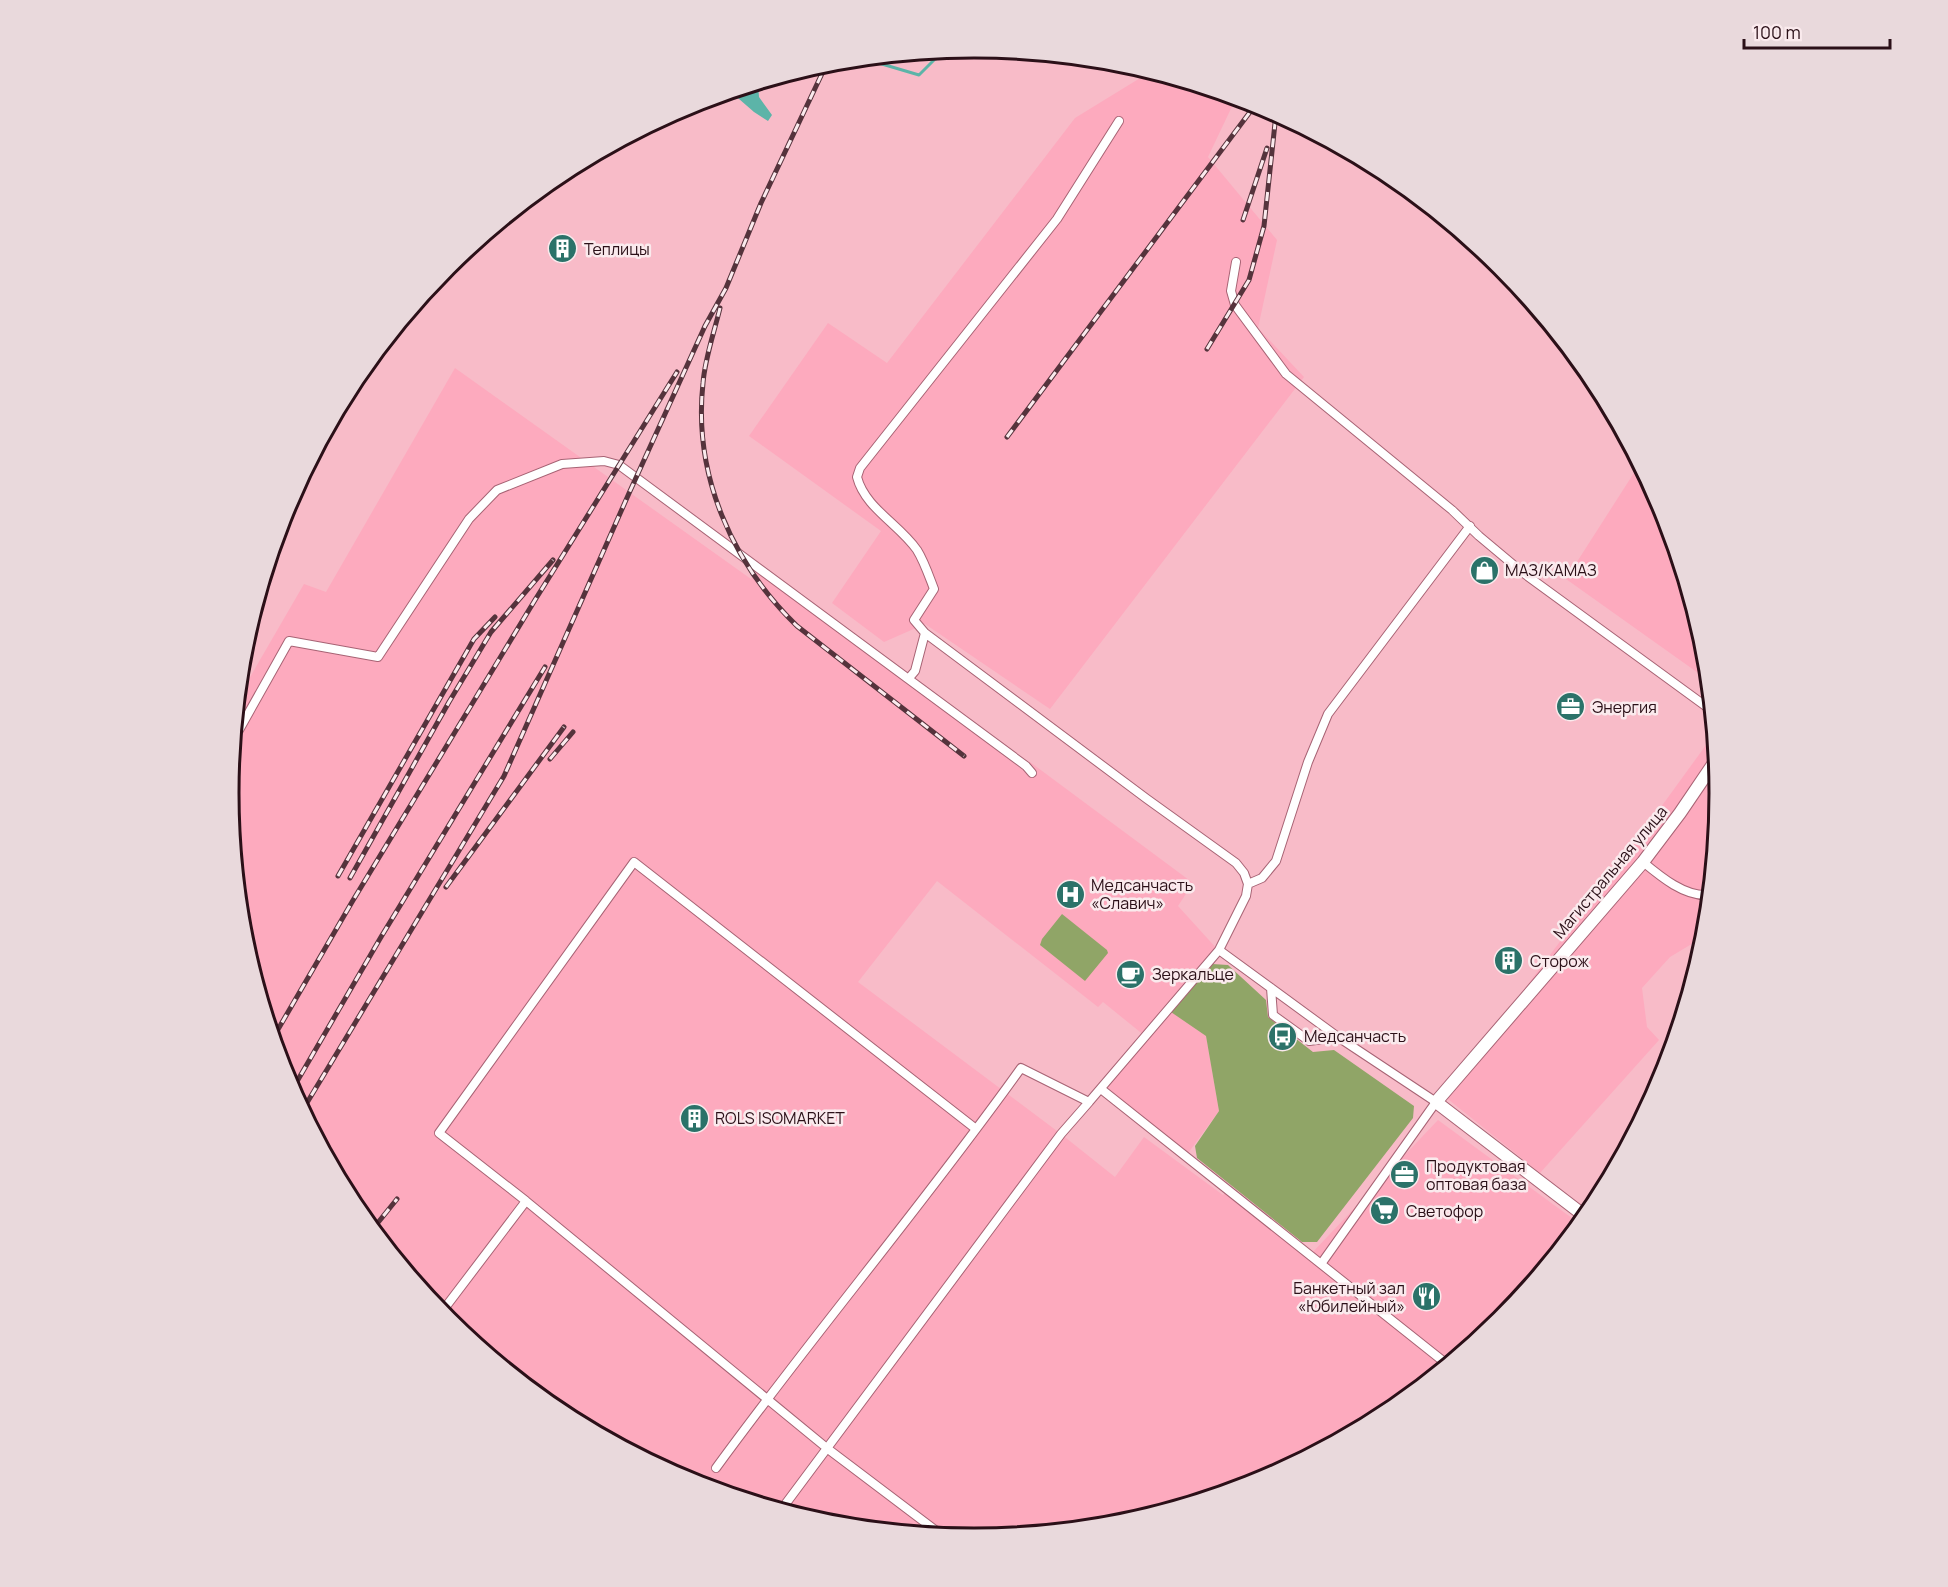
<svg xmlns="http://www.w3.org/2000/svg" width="1948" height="1587" font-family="Manrope,sans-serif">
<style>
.built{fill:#fdaabe}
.forest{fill:#90a567}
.water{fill:#5cb4a8}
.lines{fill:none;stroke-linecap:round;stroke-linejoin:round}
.stream{stroke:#5cb4a8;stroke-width:3}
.street-casing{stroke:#a76374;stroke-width:10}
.secondary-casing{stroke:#a76374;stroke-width:14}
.street{stroke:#fff;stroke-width:8}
.secondary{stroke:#fff;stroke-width:12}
.rail-casing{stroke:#55333c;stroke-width:5}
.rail{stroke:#faeaed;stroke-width:3;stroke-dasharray:9;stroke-linecap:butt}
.labels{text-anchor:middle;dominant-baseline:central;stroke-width:5;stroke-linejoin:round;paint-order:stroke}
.poi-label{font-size:16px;fill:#2b1018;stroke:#faeaed;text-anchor:start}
.street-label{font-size:16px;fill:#2b1018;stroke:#faeaed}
.rim{fill:none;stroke:#2b1018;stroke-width:3}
</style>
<rect width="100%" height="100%" fill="#f8bbc8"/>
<!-- built -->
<path class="built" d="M1150 72 1236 98 1208 157 1277 240 1258 328 1304 377 1050 709 925 624 884 642 832 603 881 531 749 436 828 323 887 363 1075 118Z
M455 368 751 579 757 570 1023 770 1030 762 1193 883 1178 906 1218 950 1168 1009 1206 1036 1219 1111 1186 1156 1101 1089 1145 1036 1103 1002 1098 1007 937 881 858 982 1061 1134 1115 1177 1144 1137 1223 1195 1227 1191 1447 1365 1388 1414 1259 1482 1119 1525 974 1539 828 1525 688 1482 560 1413 447 1320 354 1207 285 1078 243 939 229 793 238 698 304 584 326 592Z
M1639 465 1663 509 1705 648 1708 680 1566 579Z
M1714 734 1719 794 1705 936 1670 957 1642 988 1647 1027 1659 1040 1540 1173 1444 1096 1661 807Z
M1438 1120 1580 1224 1501 1321 1448 1364 1310 1255Z"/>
<!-- forest -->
<path class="forest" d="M1062 914 1107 950 1108 953 1085 981 1040 945 1042 939Z
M1212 964 1228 965 1266 1000 1268 1017 1313 1052 1334 1050 1414 1106 1413 1118 1317 1242H1302L1197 1158 1195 1146 1219 1111 1206 1036 1168 1010Z"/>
<!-- water -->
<path class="water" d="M758 84 759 97 772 115 768 121 754 112 731 92Z"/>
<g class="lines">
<!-- stream -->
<path class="stream" d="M865 59 919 75 935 59 974 48"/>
<defs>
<path id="street" d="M1236 262 1231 291 1235 305 1286 374 1452 510 1479 536 1522 572 1711 710
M909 678 915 671 925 633 914 620 934 589C929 576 924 561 917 550 899 524 865 508 857 477L860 468 1057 219 1119 121
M234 739 289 641 378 657 469 519 497 490 562 464 604 461 619 465 1026 766 1032 773
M1643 862C1661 877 1685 897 1709 895
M1248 884 1262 878 1276 861 1308 762 1328 714 1470 526
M1219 950 1338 1037 1436 1102 1321 1264
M1271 988 1273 1015 1309 1041 1338 1037
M1101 1089 1448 1365
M441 1313 526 1201
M716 1468C815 1332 924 1204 1021 1068L1089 1102 1219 950 1246 896 1248 884 1244 873 1236 863 1147 799 925 633
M781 1510 1061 1134 1089 1102
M943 1536 828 1449 526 1201 439 1133 634 862 976 1129"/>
<path id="secondary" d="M1586 1217 1436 1102 1643 862 1680 813 1716 760"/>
</defs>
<!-- street casing -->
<use href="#street" class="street-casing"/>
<!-- secondary casing -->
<use href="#secondary" class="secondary-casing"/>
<!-- street -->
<use href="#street" class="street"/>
<!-- secondary -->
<use href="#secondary" class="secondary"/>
<defs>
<path id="rail" d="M1243 220 1267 148
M720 308C714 333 705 358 703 383 693 475 732 563 797 626L964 756
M1207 349 1249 280 1264 226 1276 114
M1007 437 1256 104
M550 759 573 732
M338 876 474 639 495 617
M350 878 449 702 491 632 553 560
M446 887 564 727
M273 1038 352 902 535 600 677 372
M292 1090 381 937 545 667
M302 1111 504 776 630 491 705 326 726 288 761 203 827 63
M372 1230 397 1199"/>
</defs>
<!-- rail casing -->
<use href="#rail" class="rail-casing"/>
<!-- rail -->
<use href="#rail" class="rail"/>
</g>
<!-- icons -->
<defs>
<symbol id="building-disc" viewBox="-11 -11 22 22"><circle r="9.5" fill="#2b7269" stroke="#faeaed"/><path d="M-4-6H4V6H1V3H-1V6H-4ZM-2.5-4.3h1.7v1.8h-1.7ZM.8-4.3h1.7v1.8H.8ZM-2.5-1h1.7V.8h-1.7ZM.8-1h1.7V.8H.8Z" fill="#fff"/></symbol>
<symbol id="shop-disc" viewBox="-11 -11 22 22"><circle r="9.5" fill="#2b7269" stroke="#faeaed"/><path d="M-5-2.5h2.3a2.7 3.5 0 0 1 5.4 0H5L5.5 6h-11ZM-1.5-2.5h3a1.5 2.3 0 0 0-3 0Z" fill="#fff"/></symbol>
<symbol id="office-disc" viewBox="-11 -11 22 22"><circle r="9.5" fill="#2b7269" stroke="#faeaed"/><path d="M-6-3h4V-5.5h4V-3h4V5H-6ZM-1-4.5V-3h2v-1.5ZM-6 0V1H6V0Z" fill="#fff"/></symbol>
<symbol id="hospital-disc" viewBox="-11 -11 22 22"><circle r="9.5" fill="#2b7269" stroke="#faeaed"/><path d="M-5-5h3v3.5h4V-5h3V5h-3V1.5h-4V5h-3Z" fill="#fff"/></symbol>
<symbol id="cafe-disc" viewBox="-11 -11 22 22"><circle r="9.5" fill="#2b7269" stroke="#faeaed"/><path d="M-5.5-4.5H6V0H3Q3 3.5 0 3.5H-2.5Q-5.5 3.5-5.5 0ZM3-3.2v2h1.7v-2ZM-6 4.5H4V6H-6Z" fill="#fff"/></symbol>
<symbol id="bus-disc" viewBox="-11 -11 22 22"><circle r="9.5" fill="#2b7269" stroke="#faeaed"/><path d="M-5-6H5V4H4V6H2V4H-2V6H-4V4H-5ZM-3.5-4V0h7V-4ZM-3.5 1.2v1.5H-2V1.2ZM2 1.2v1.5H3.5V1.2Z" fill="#fff"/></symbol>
<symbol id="supermarket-disc" viewBox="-11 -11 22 22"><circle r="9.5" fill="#2b7269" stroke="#faeaed"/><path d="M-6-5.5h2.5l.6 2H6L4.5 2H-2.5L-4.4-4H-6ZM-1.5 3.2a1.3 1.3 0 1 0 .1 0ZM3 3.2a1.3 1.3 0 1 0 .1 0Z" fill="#fff"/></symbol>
<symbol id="restaurant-disc" viewBox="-11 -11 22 22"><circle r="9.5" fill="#2b7269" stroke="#faeaed"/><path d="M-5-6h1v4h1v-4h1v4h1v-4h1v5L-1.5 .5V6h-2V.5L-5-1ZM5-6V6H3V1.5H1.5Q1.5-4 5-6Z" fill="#fff"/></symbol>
</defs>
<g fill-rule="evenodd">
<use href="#building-disc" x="546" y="232" width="33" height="33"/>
<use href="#shop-disc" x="1468" y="554" width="33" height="33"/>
<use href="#office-disc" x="1554" y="690" width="33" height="33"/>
<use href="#hospital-disc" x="1054" y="878" width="33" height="33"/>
<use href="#building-disc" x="1492" y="944" width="33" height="33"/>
<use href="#cafe-disc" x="1114" y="958" width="33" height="33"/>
<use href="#bus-disc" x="1266" y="1020" width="33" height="33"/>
<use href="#building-disc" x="678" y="1102" width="33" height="33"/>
<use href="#office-disc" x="1388" y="1158" width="33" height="33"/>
<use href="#supermarket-disc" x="1368" y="1194" width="33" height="33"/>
<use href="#restaurant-disc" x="1410" y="1280" width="33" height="33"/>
</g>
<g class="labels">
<!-- poi labels -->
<g class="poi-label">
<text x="584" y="249">Теплицы</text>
<text x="1505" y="570">МАЗ/КАМАЗ</text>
<text x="1592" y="707">Энергия</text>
<text x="1091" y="885">Медсанчасть<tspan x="1091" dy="18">«Славич»</tspan></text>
<text x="1530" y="961">Сторож</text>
<text x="1152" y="974">Зеркальце</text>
<text x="1304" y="1036">Медсанчасть</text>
<text x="715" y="1118">ROLS ISOMARKET</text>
<text x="1426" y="1166">Продуктовая<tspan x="1426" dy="18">оптовая база</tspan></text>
<text x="1406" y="1211">Светофор</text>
<text x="1405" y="1288" text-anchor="end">Банкетный зал<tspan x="1405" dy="18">«Юбилейный»</tspan></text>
</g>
<!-- street labels -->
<g class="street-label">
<text transform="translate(1610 872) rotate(-50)">Магистральная улица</text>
</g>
</g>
<!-- crop -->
<path d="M0 0H1948V1587H0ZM239 793a735 735 0 1 1 1470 0a735 735 0 1 1-1470 0Z" fill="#e9d9dc" fill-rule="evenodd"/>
<path class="rim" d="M239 793a735 735 0 1 1 1470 0a735 735 0 1 1-1470 0Z"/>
<!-- scale -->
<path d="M1744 39v9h146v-9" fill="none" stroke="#2b1018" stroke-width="3"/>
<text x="1753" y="39" font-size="18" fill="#2b1018" stroke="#faeaed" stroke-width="4.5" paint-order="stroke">100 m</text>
</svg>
